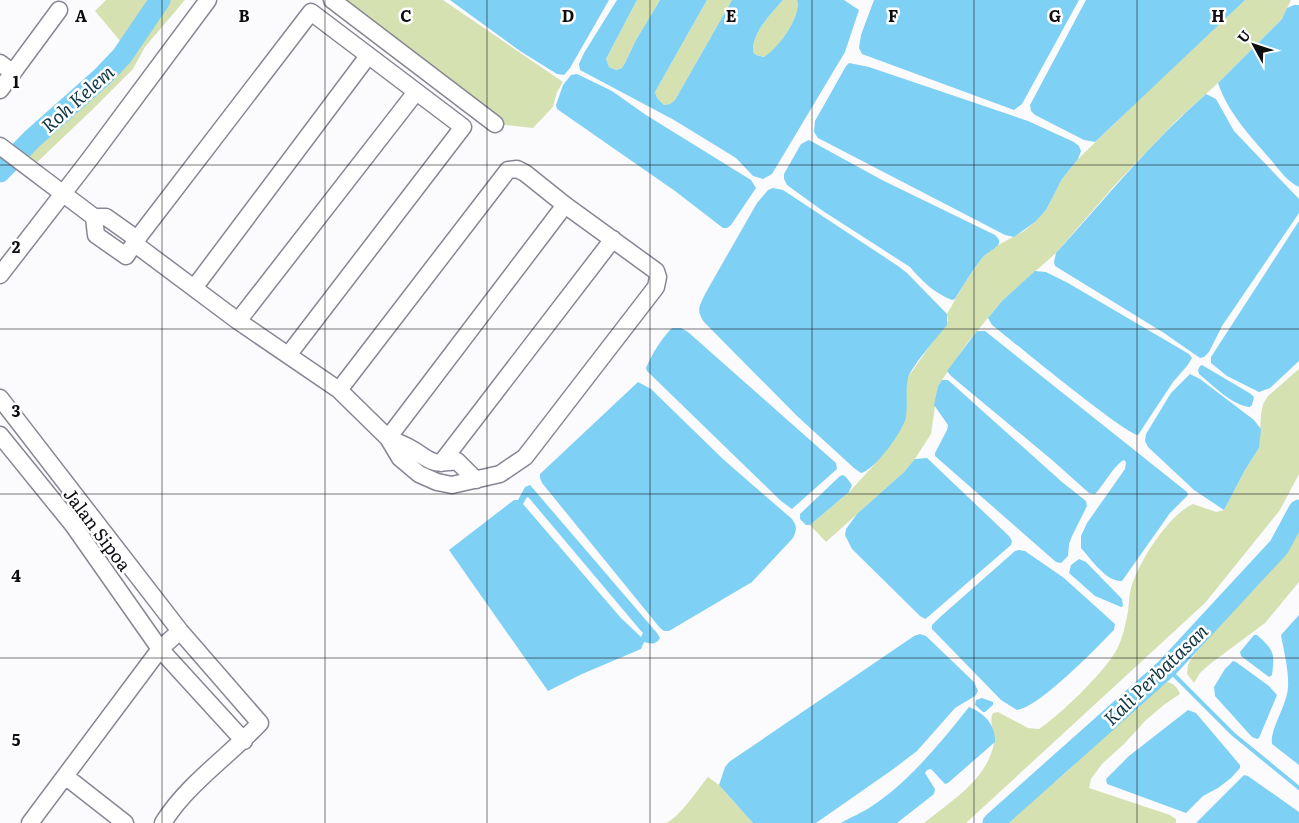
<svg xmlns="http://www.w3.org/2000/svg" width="1299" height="823" font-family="Literata,serif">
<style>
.green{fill:#d6e1b2}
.water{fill:#7ed0f4;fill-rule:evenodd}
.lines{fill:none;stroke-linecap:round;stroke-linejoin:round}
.stream{stroke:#7ed0f4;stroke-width:4}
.river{stroke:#7ed0f4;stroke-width:21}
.minor-casing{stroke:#888594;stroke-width:19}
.minor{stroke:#fff;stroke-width:16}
.grid{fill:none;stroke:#0d0c11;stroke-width:1;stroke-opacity:0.55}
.labels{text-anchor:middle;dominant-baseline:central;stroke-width:5;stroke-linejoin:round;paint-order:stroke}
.street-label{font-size:18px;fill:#0d0c11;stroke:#fff}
.water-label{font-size:19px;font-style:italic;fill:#113746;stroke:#fff}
.grid-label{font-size:16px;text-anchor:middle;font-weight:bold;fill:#0d0c11;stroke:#fff;stroke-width:5;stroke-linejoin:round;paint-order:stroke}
</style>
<rect width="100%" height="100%" fill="#fbfbfe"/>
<!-- green -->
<path class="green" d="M106 0H185L145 47 133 69 93 109 31 168 6 150 77 89 121 42 95 11Z
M332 0H443L563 82 557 92 553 107 533 128 495 124Z
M637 0H660L636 40 625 63 622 68 616 70 609 67 606 59Z
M707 0H732L675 100 670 104 664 105 657 98 655 92Z
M783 0H797C802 16 778 49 765 57L756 55 753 52C752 32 771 14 783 0Z
M1245 0H1291L1282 19 1218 83 1176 121 1114 186 1056 253 1002 301 968 342 938 386 931 434 915 459 904 472 826 542 810 525 849 492 874 465 908 377 948 320 947 314 965 282 982 258 991 249 1024 231 1035 222 1046 210 1062 179 1078 159 1149 90Z
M1299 369V474L1280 510 1205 603 966 823H924C951 801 987 780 994 743 996 732 988 723 993 713L998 712 1028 728 1039 729C1058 717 1109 668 1118 647 1123 637 1126 622 1128 611 1129 604 1129 598 1130 592 1136 565 1168 515 1193 504L1216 512 1224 510 1245 470 1259 448 1261 414 1263 404 1268 396Z
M1299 527V582L1265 623 1210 664 1200 673 1194 683 1187 674 1188 665 1191 659 1225 617 1262 578Z
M1167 682C1175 684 1177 687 1180 694L1165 704 1146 720 1124 744 1102 764 1091 779 1089 788 1170 815 1176 819V823H1002C1021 805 1044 792 1063 775 1097 744 1129 708 1167 682Z
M708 777 719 785 753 823H666C681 816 697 790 708 777Z"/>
<!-- water -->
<path class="water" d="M450 0H609L570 68 564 75 557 74 520 51Z
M617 0H637L606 59 609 67 616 70 622 68 625 63 636 40 660 0H707L655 92 657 98 664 105 670 104 675 100 732 0H783C771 14 752 32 753 52L756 55 764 57C778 49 802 16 797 0H844L859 10 845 52 772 174 763 179 753 176 736 158 674 120 580 70 579 64 584 53Z
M874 0H1079L1022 104 1014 110 862 54 859 48 861 35Z
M1086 0H1245L1095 142 1084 140 1035 115 1031 111 1030 105Z
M1294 5H1299V187C1288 182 1279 170 1271 160 1251 137 1228 113 1218 83L1282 19 1287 8Z
M849 63 869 67 1028 121 1074 142 1079 146 1081 151 1078 159 1062 179 1046 210 1035 222 1014 237 1005 235 818 138 814 132 815 121 846 66Z
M577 74 612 91 646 115 751 180 756 188 731 225 727 228H723L675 191 557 109 556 105 563 85 571 75Z
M1206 94 1216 99 1234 131 1299 199V213L1222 326 1209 352 1204 357 1200 358 1164 333 1055 266 1054 262 1056 253C1105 199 1151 142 1206 94Z
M809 140 882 180 995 235C998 238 1001 241 998 245 995 249 986 253 982 258 972 271 963 285 955 299L952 300C934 293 922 281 910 267L823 211 787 185 784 179V174L801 144Z
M773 188 783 190 898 266 907 273 947 314V325C939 335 911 367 908 378 905 390 908 405 906 417 904 430 874 471 861 473L854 468 797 416 704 322C696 310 699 307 705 294L757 203 768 190Z
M1299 221V361L1270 388 1259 392 1227 376 1211 363V357Z
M1035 271 1046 272 1068 283 1189 354 1192 358 1187 366 1173 382 1138 435C1126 435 1011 340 992 325L988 318 1002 301Z
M672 328H681L688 332 836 463 837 469 792 509 781 501 647 371 646 368C652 354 661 339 672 328Z
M977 331H985L1187 492 1188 495 1170 513 1122 581C1106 582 1091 559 1081 548V536L1087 523 1125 469 1126 462 1124 460C1114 465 1104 485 1095 494L1089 493 1052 460 951 376 947 371Z
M1202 365 1251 394 1254 397 1252 405 1250 407C1231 405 1213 385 1199 374L1198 370 1200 366Z
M1190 374 1200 379 1254 420 1261 429 1259 448 1245 470 1224 510 1194 490 1148 447 1145 441 1146 434 1171 393Z
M942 380H948L1062 482 1086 501 1087 506 1072 536 1069 544 1068 556 1061 563 1056 562 935 456V453L947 430 948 425 934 405 938 386Z
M638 382 651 389 724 460 792 519C797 526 797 530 793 538L752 582 669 631H664L660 628 542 483 540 478V474Z
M927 458 1009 536 1012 541 1011 545 929 616 925 619 920 616 852 549 845 535 846 529 857 514 904 472 915 459Z
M843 475 846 477 852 485 849 492 810 525H806L800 519V514L840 476Z
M530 485 657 633 660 638C656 645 651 644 644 642L641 649 582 674 548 691 449 550 514 500H518L525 487ZM527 497 529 498 641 631 643 633 641 637 620 617 523 504Z
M1019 550 1025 551 1064 578 1115 624 1114 630C1096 648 1040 707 1017 710L1001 700 932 629V625L939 618 1015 551Z
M1079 559 1086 562 1122 599 1123 606 1121 607 1095 596 1069 573 1071 565Z
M1299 615V765L1272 744C1270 728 1287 706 1288 687 1289 671 1284 652 1281 635Z
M920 634 926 636 974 682 978 691 975 696 955 708 917 751 892 770 816 823H753L719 785 725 767 729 762 914 636Z
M1254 635H1257C1274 650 1275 653 1272 675L1269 677 1241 656 1240 652Z
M1233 661 1236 662 1269 686 1277 695 1259 738 1257 739 1252 737 1215 696 1214 687 1225 669Z
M982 698 993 702V705L985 712H983L975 705 976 700Z
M969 707C985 713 996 726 995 742L948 783 945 784 931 769 927 770 925 773 935 789 934 794 897 823H841C851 817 862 813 872 806 909 782 942 741 969 707Z
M1188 710 1196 713 1240 765V768L1231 778 1218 788 1203 796 1186 813 1107 784 1106 779 1129 756Z
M1244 775 1248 776 1299 812V823H1196Z"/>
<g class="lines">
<!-- stream -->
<path class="stream" d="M1167 668 1233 734 1299 788"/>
<!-- river -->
<path class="river" d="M0 172 32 139 103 76 122 56 160 0
M993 823 1167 668 1279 547 1299 510"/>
<defs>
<path id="minor" d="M332 0 495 124
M0 63 13 73
M0 90 59 10
M0 146 94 217H106L137 239 126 256 96 235 94 217
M137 239 311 12 463 127 289 354
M135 244 238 321 339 390 388 438 400 458 419 474 437 482 452 485 500 474 525 457 656 287 658 277 656 271 565 205 525 173 517 169 508 170 339 390
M0 275 89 160 208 0
M194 288 368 56
M238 321 416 92
M0 398 180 631 260 723C230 755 186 785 163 823
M0 435 73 525 160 649 244 741
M388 438 565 205
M388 438C395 441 403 444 410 448 433 461 428 465 457 461L476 480
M441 463 613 239
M65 776 125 823
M30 823 160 649 180 631"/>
</defs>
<!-- minor casing -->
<use href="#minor" class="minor-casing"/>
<!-- minor -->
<use href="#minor" class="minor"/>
</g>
<!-- grid -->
<path class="grid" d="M162 0V823M325 0V823M487 0V823M650 0V823M812 0V823M974 0V823M1137 0V823M0 165H1299M0 329H1299M0 494H1299M0 658H1299"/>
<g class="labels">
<!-- street labels -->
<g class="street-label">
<text transform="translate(98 529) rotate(53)">Jalan Sipoa</text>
</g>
<!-- water labels -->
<g class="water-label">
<text transform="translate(77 98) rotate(-42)">Roh Kelem</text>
<text transform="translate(1155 674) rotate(-44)">Kali Perbatasan</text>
</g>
</g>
<g class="grid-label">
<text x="81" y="22">A</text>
<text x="244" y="22">B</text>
<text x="406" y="22">C</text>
<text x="568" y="22">D</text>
<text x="731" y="22">E</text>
<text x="893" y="22">F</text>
<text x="1055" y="22">G</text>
<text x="1218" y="22">H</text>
<text x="16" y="88">1</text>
<text x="16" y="253">2</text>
<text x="16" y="417">3</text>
<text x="16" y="582">4</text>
<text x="16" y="746">5</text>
</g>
<!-- north arrow -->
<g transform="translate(1254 45) rotate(310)" stroke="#ffffff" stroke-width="4" paint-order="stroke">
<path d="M0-4L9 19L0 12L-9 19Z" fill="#0d0c11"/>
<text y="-8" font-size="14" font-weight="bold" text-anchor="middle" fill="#0d0c11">U</text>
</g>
</svg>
